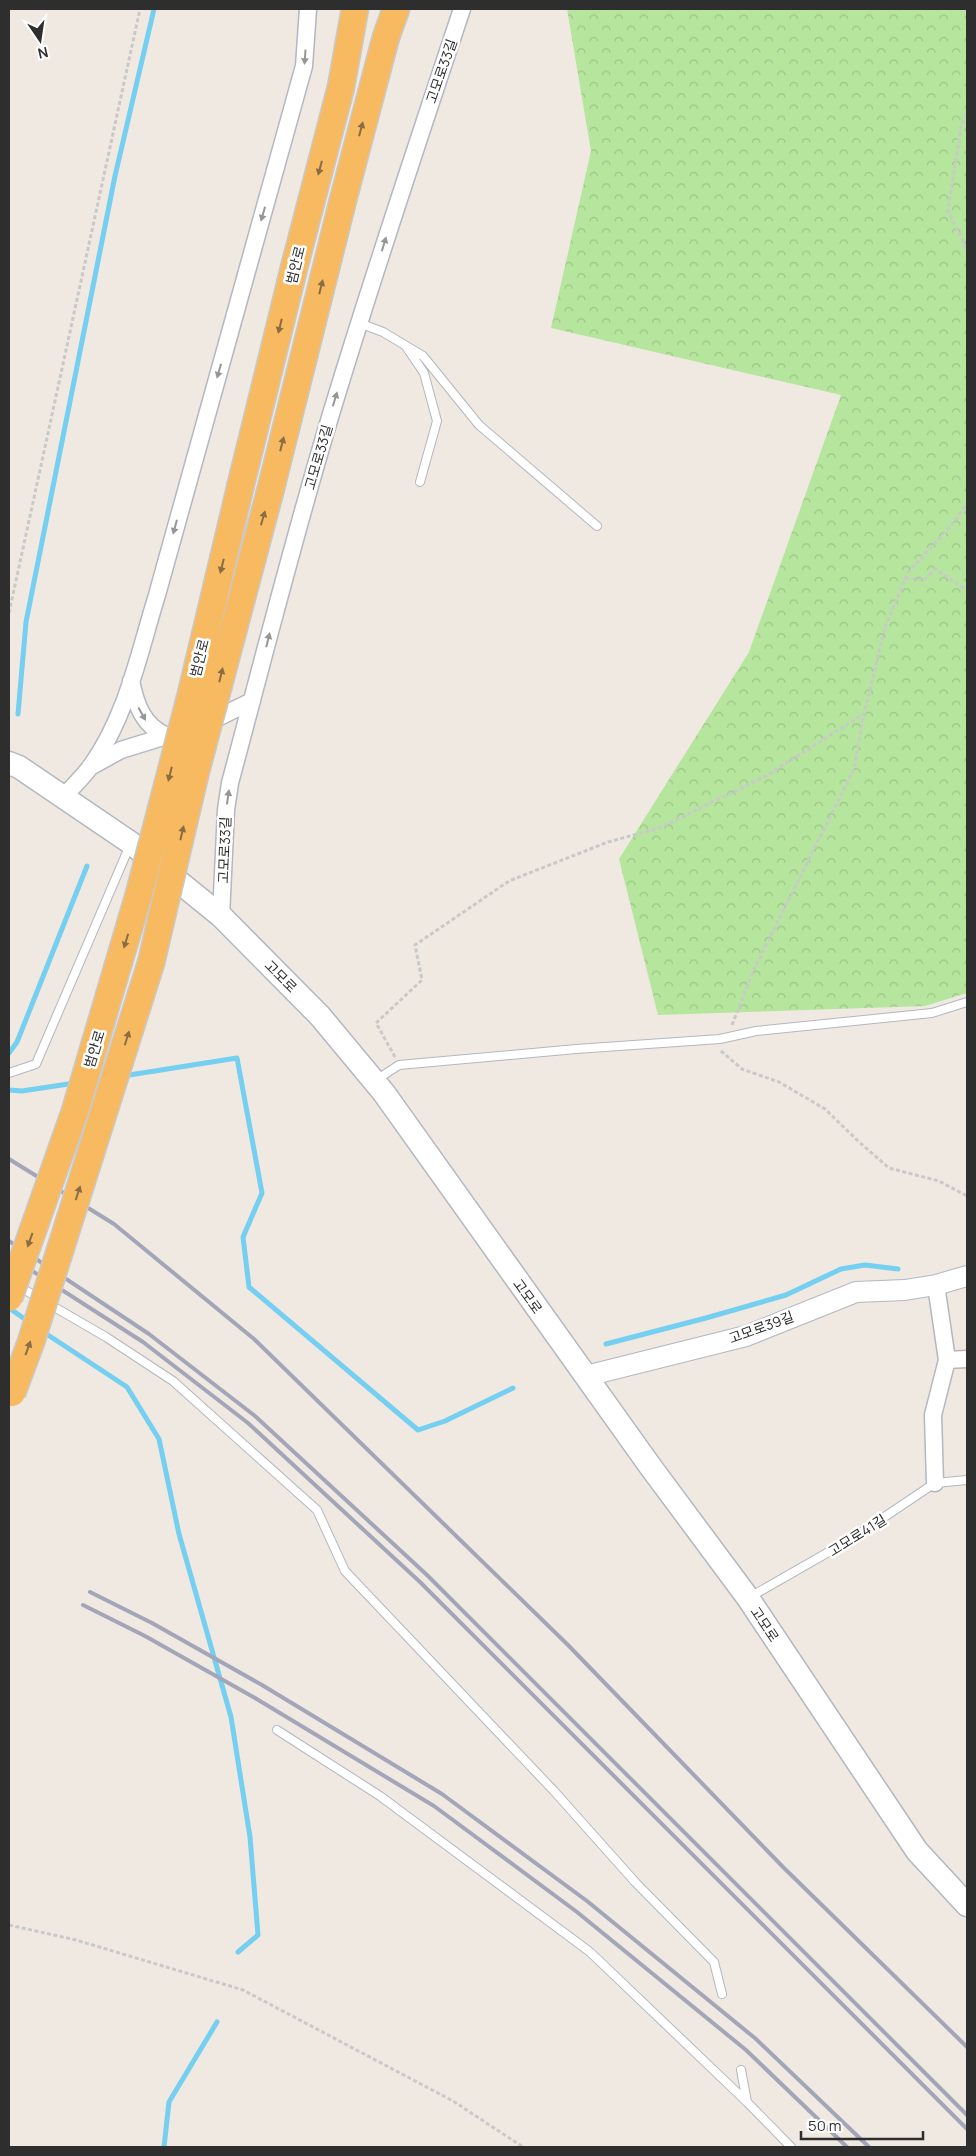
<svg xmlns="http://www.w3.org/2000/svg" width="976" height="2156" font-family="Manrope,'Noto Sans KR',sans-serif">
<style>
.forest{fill:url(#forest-crowns)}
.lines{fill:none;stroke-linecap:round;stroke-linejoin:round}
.stream{stroke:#75cff0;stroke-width:5}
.service-casing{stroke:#b4b7c1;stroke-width:10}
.minor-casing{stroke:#b4b7c1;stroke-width:19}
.tertiary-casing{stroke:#b4b7c1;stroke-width:22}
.secondary-casing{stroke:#b4b7c1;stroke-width:25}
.trunk-casing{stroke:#c9c9c9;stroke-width:29}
.path{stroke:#c9c9c9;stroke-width:3;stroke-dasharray:4 2.5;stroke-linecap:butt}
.service{stroke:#fff;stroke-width:8}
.minor{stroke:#fff;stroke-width:16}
.tertiary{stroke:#fff;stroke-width:20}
.secondary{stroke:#fff;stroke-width:22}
.trunk{stroke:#f8ba60;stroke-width:26}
.rail{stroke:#a3a6b8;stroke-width:4}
.trunk-bridge-casing{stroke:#c9c9c9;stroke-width:29;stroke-linecap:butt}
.trunk-bridge{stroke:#f8ba60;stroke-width:26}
.oneway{fill:#969696}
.oneway2{fill:#896d44}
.labels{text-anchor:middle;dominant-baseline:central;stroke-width:5;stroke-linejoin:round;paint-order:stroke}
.street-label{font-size:14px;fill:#2e2e2e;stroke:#fff}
</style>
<defs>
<pattern id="forest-crowns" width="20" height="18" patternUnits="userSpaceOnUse" patternTransform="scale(1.25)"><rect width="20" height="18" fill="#b6e59e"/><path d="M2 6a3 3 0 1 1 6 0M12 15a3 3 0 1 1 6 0" fill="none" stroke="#9dc588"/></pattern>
</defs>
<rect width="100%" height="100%" fill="#efe9e1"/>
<!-- forest -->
<path class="forest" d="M567 9H967V993L925 1006 658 1015 619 859 749 652 841 395 551 328 591 151Z"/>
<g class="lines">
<!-- stream -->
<path class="stream" d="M18 714 26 622 115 176 154 9
M9 1053 17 1042 87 866
M123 1076 237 1058 262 1193 243 1237 249 1287 418 1430 445 1421 513 1388
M9 1090 22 1091 75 1083
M9 1308 29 1322
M42 1331 127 1387 159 1439 179 1534 231 1717 250 1837 258 1935 238 1952
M606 1344 706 1318 786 1295 841 1269 865 1265 898 1269
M164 2147 169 2102 217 2022"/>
<defs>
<path id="service" d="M359 323 383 332 423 356 479 425 597 526
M407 348 424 373 437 421 420 482
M9 1073 36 1064 130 845
M376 1080 399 1065 576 1049 720 1039 756 1031 932 1013 967 1002
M18 1286 106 1337 173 1381 317 1510 345 1571 554 1791 636 1883 714 1962 722 1994
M750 1597 853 1538 935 1483 967 1480
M277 1730 380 1796 590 1952 747 2102 791 2147
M741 2070 747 2102"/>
<path id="minor" d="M131 681C136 705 143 726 167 736
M92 766 121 750 205 724 252 701
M63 798C72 787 83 777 91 766 127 716 139 653 157 595L304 66 308 9
M221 916 226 810 230 783C263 660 294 536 331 414 372 278 417 144 462 9
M947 1360 967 1359
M935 1483 933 1415 947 1360 936 1285"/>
<path id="tertiary" d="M586 1376 746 1336 856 1292 905 1290 936 1285 967 1276"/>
<path id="secondary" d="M9 763 19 767 131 843 221 916 320 1016 384 1093 650 1466 748 1598 917 1851 967 1905"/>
<path id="trunk" d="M241 484 294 268 341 87 355 9
M270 492 343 200 386 37 396 9
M75 1111 139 894"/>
</defs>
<!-- service casing -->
<use href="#service" class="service-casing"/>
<!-- minor casing -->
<use href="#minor" class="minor-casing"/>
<!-- tertiary casing -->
<use href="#tertiary" class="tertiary-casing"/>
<!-- secondary casing -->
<use href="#secondary" class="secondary-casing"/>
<!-- trunk casing -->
<use href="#trunk" class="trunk-casing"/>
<!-- path -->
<path class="path" d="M967 114 961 126 948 211 967 250
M905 578 924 580 935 569 967 590
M9 613 140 9
M732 1025 755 967 854 769 862 723 885 627 908 572 950 527 967 504
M721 1051 742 1069 779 1082 825 1109 858 1141 889 1168 939 1181 967 1196
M395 1057 376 1023 422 980 415 945 509 881 608 842 659 828 766 776 865 713
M9 1925 76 1940 243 1990 453 2101 523 2147"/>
<!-- service -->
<use href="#service" class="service"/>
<!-- minor -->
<use href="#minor" class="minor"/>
<!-- tertiary -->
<use href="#tertiary" class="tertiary"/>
<!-- secondary -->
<use href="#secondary" class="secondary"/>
<!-- trunk -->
<use href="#trunk" class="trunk"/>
<!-- rail -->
<path class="rail" d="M9 1159 114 1224 254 1339 568 1645 783 1867 967 2047
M9 1241 149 1334 255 1416 427 1575 967 2115
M9 1256 143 1342 248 1423 420 1582 967 2129
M90 1592 152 1623 262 1685 442 1794 587 1901 756 2039 869 2147
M83 1605 145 1636 255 1698 434 1806 577 1912 746 2050 847 2147"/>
<defs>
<path id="trunk-bridge" d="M139 894 191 694 241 484
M9 1298 75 1111
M12 1393 31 1342 151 963 196 771 270 492"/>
</defs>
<!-- trunk-bridge casing -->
<use href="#trunk-bridge" class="trunk-bridge-casing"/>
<!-- trunk-bridge -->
<use href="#trunk-bridge" class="trunk-bridge"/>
</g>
<!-- one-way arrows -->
<defs><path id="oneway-solid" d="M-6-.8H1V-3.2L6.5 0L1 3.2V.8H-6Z" transform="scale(1.25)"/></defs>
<g class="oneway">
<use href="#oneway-solid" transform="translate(305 57) rotate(94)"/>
<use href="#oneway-solid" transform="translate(263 214) rotate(106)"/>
<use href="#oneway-solid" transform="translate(384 244) rotate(-73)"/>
<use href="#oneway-solid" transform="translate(219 371) rotate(106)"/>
<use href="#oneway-solid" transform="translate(335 399) rotate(-73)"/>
<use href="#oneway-solid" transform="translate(175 527) rotate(105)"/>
<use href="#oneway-solid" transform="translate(268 640) rotate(-76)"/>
<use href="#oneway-solid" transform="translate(142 714) rotate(61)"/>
<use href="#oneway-solid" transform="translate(228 797) rotate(-82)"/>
</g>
<g class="oneway2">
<use href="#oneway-solid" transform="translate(361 129) rotate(-75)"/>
<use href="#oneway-solid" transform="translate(320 168) rotate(105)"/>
<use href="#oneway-solid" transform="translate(321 287) rotate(-76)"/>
<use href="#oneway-solid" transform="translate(280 326) rotate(104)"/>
<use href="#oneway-solid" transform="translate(282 444) rotate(-76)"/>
<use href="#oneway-solid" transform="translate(263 518) rotate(-74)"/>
<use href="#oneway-solid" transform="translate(222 566) rotate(104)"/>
<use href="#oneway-solid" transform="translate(221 675) rotate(-76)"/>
<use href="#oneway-solid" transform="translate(170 774) rotate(104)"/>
<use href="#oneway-solid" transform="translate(182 833) rotate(-77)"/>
<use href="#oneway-solid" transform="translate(126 941) rotate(107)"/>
<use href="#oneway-solid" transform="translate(127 1038) rotate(-73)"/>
<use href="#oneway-solid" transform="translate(78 1193) rotate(-72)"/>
<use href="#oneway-solid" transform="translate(30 1240) rotate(110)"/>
<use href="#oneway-solid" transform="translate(28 1348) rotate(-70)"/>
</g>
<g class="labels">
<!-- street labels -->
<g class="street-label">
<text transform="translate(441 71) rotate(-71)">고모로33길</text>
<text transform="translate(295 265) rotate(-76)">범안로</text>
<text transform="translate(318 457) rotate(-74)">고모로33길</text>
<text transform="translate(199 658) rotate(-76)">범안로</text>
<text transform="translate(224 850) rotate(-88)">고모로33길</text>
<text transform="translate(281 976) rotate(45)">고모로</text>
<text transform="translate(94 1049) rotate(-73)">범안로</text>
<text transform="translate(528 1296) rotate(54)">고모로</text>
<text transform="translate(761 1327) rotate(-20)">고모로39길</text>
<text transform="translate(857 1535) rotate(-32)">고모로41길</text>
<text transform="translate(765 1624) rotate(56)">고모로</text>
</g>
</g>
<!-- border -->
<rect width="976" height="2156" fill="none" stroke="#2e2e2e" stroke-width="20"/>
<!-- north arrow -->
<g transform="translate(40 40) rotate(167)" stroke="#ffffff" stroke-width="4" paint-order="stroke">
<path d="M0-4L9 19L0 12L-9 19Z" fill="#2e2e2e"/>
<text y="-8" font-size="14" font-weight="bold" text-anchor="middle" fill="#2e2e2e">N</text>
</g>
<!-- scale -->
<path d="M801 2131v8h122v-8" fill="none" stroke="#2e2e2e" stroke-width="2.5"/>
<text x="808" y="2131" font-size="15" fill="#2e2e2e" stroke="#ffffff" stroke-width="4" paint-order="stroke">50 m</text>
</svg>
